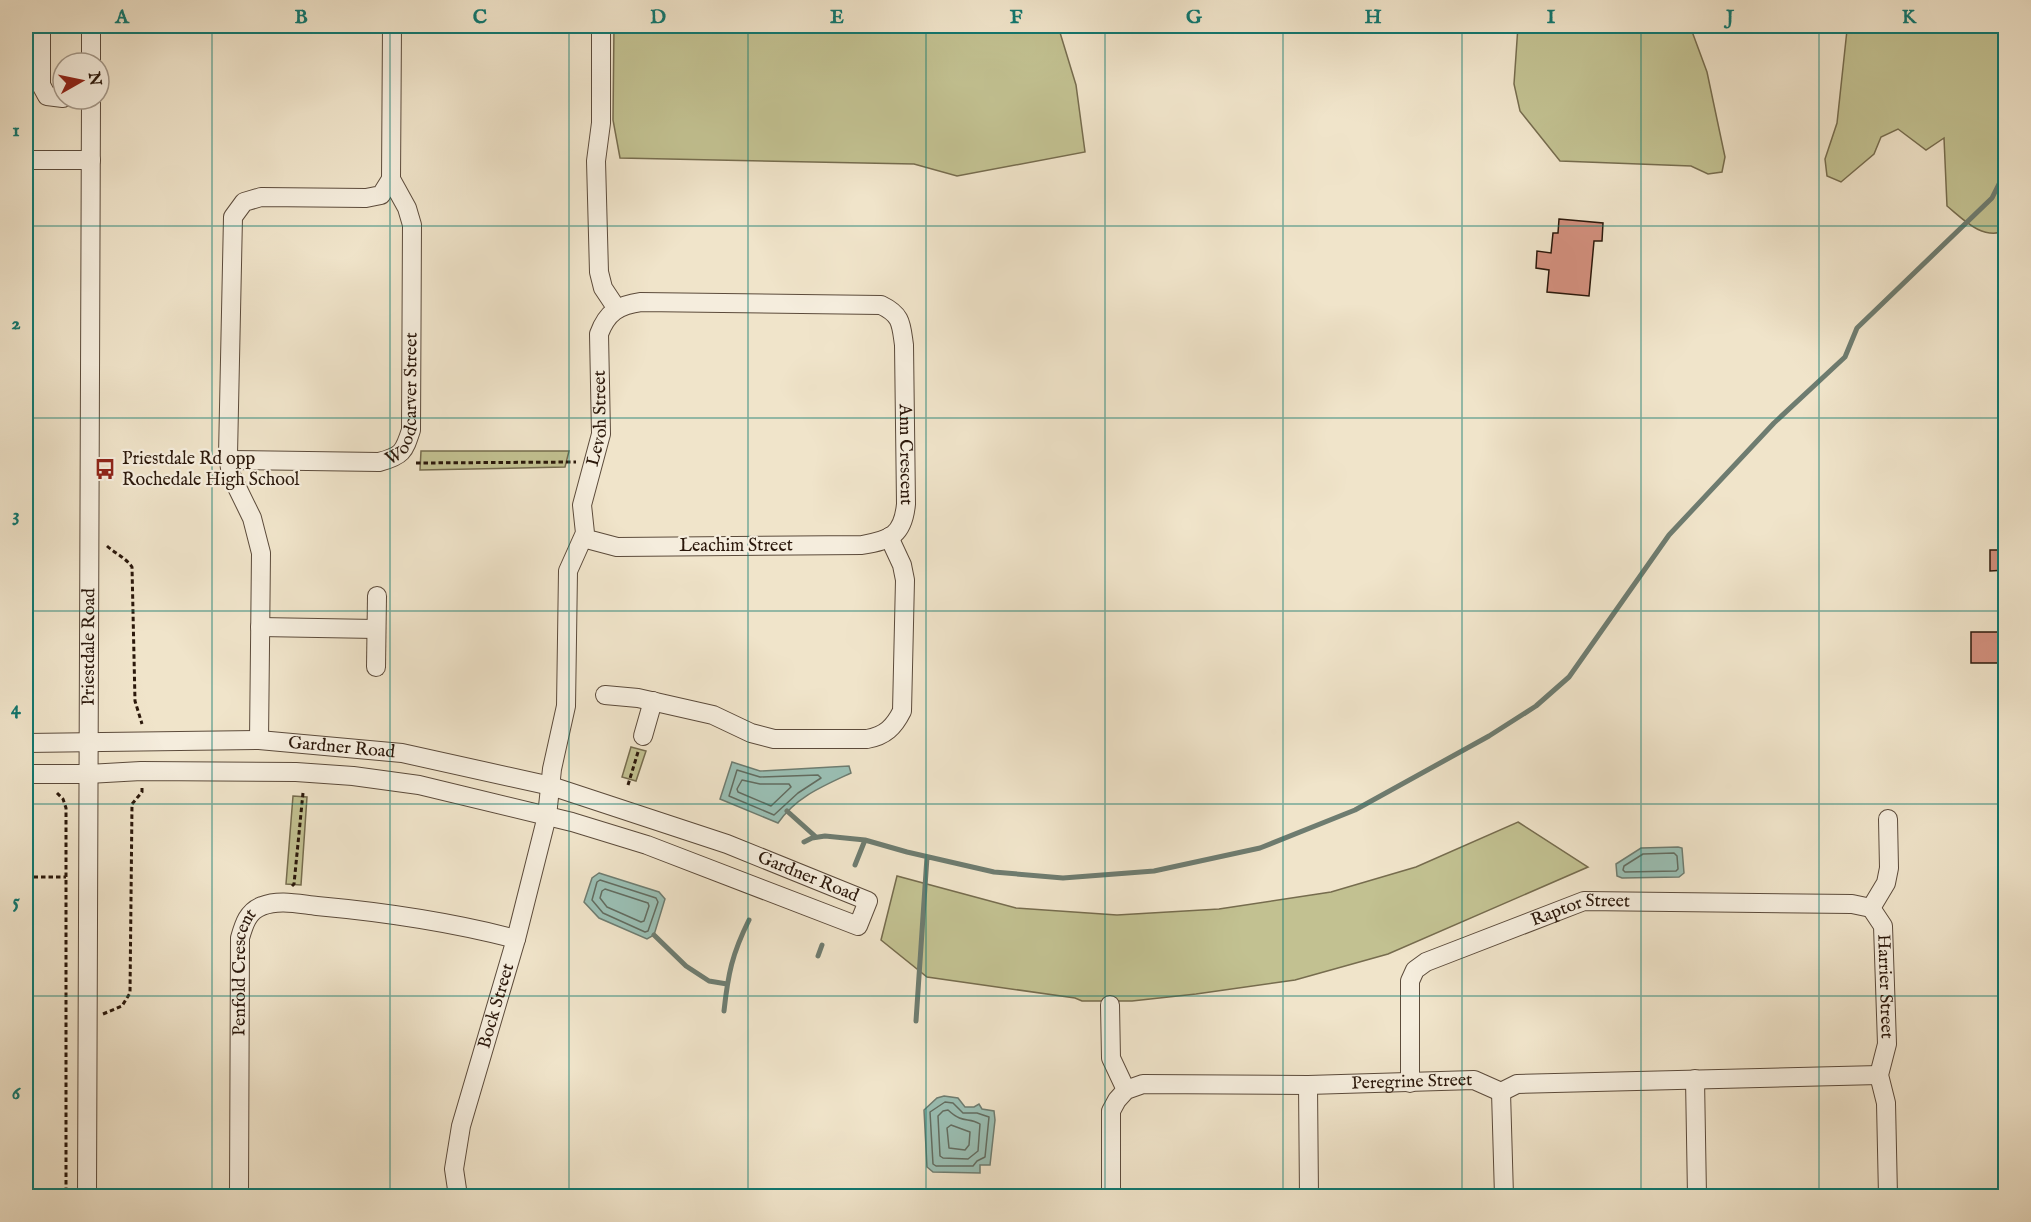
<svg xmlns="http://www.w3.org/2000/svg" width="2031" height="1222" font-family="'IM FELL English',serif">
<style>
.green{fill:#c2c191;stroke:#766c4e;stroke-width:1.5}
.water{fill:#9abfb4;stroke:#6e7c70;stroke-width:1.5}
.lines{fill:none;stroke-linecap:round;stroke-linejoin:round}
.shore{stroke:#626c60;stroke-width:1.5}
.stream{stroke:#6e7c70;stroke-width:5}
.building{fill:#d28f7d;stroke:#2b180b;stroke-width:1.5}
.minor-casing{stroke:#5c4b3b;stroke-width:20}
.path{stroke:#2b180b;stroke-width:3;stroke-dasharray:4.5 3;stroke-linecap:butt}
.minor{stroke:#f5eddd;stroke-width:18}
.grid{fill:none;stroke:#0f766e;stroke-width:1.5;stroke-opacity:0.55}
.labels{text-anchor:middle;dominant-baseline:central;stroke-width:4.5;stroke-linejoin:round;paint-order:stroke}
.street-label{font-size:18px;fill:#2b180b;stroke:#f5eddd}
.poi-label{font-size:18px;fill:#2b180b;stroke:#f5eddd;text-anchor:start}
.neatline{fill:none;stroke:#0f766e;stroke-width:2}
.grid-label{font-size:20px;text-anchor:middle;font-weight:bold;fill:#0f766e}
</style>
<rect width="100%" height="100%" fill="#f0e4ca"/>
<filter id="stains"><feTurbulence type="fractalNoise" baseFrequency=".00333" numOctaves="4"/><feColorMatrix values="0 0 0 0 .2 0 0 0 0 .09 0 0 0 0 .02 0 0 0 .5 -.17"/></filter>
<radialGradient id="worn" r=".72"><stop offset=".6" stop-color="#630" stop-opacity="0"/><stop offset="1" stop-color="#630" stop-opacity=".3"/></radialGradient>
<!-- green -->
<path class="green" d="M614 26H1058L1076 85 1085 152 957 176 914 164 620 158 613 120Z
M1518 26H1690L1707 72 1725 157 1722 172 1708 174 1691 166 1560 161 1520 111 1514 84Z
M1844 26H2005V231C1982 240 1964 220 1947 206L1944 138 1926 150 1898 129 1881 137 1874 154 1841 182 1827 176 1825 159 1837 123 1847 30Z
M421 451H569L565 467 420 470Z
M631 747 646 751 636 781 622 777Z
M293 796 307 797 301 885 286 884Z
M1518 822 1588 867 1388 954 1295 980 1196 994 1132 1001H1082L1075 998 927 977 881 940 897 876 1016 908 1117 915 1219 909 1331 892 1416 867Z"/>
<!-- water -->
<path class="water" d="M732 762 760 771 849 766 851 773C823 786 796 797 778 823L720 799Z
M1678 847 1682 848 1684 873 1679 877 1622 878 1617 876 1616 864 1641 848Z
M599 873 659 892 665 899 654 935 647 939 599 918 584 902 592 878Z
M944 1096 958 1098 965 1107H974L979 1104 982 1109 994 1111 995 1120 990 1165H980V1173L933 1172 927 1167 924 1110 937 1098Z"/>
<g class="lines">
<!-- shore -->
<path class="shore" d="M737 770 760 777 818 775 821 778 798 793 774 815 729 796Z
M742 780 760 784H789L791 787 771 806 738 792 737 789Z
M1674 853 1677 856 1678 869 1676 871 1625 872 1623 870 1624 866 1643 854Z
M600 880 656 898 658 902 648 931 645 932 603 913 592 900 597 882Z
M605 889 648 903 649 906 644 921 641 922 607 907 600 898 602 891Z
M945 1102 953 1103 963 1113H977L989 1117 985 1157 977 1161 973 1166H936L933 1164 930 1112Z
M948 1110C964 1125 968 1116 980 1124L978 1151 968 1159 943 1158 940 1156 938 1116 943 1111Z
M951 1125 970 1132 969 1145 965 1150 949 1148 947 1128Z"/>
<!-- stream -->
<path class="stream" d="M787 811 816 837
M804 842 812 838 825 836 865 840 907 852 994 872 1063 878 1154 871 1260 848 1355 810 1489 736 1536 706 1569 677 1669 535 1774 423 1845 357 1857 328 1992 198 2006 170
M855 865 865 840
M654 935 686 966 709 981 727 984
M818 956 822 945
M724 1011C728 974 732 954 749 920
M916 1021 927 857"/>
</g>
<!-- building -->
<path class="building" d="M1559 219 1603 223 1602 241H1594L1589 296 1547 292 1549 270 1536 268 1537 251 1551 253 1553 233H1558Z
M1990 550H2006V570L1990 571Z
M1971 632H2006V663H1971Z"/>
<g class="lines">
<defs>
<g id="minor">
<path d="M41 26V85L47 96 63 98"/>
<path d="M601 26V123L596 161 599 272 603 288 617 309"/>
<path d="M91 63V26"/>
<path d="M26 160H91"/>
<path id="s1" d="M228 460 379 462C402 456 404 452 411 430L412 225 407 208 391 179 392 26"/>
<path d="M260 627 376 629"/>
<path d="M376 667 377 596"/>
<path d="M605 695 638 698 713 715 751 733 774 739H867C885 736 894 727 902 711L905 580 902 565 889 537"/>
<path d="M643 736 653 701"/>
<path d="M259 740 261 553 252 518 231 475 228 455 233 217 244 202 261 197 366 198 381 195 391 179"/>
<path id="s2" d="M26 743 259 740 402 753 551 786 727 844 868 901 858 926 647 845 572 822 419 785 353 776 296 772 141 771 88 774H26"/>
<path id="s3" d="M1871 908 1883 926 1887 1044 1879 1075 1886 1103 1888 1196"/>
<path d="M1871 908 1886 883 1889 868 1888 819"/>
<path d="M1110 1005 1111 1058 1126 1090"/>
<path d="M1695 1079 1697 1196"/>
<path id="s4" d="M1410 1083V981L1415 970 1426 962 1584 901 1852 904 1871 908"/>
<path d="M1308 1085 1309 1196"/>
<path d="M1501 1092 1504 1196"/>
<path id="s5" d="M87 1196 91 99"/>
<path id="s6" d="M239 1196 240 938C244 924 248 911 262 906 279 899 299 904 317 906 383 912 451 922 516 939"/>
<path id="s7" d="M458 1196 454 1169 461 1126 516 939 547 816 552 769 566 706 568 571 585 533 582 505 601 434 599 334C607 312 619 305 641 302L881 305C902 315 901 324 904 345L906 504C903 535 891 540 862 545L617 547 583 538"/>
<path id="s8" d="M1110 1196 1111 1190V1111L1117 1100 1126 1090 1143 1084 1308 1085 1474 1080 1501 1092 1517 1084 1879 1075"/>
</g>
</defs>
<!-- minor casing -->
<use href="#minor" class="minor-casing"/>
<!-- path -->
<path class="path" d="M416 463 576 462
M107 546C116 554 126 558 132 567L135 701 142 724
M628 785 638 752
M57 793 63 799 66 808V1196
M26 877H66
M292 886 294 884 303 793
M103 1014 122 1006 130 993 132 804 142 792V787"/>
<!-- minor -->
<use href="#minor" class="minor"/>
</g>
<!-- grid -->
<path class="grid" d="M212 26V1196M390 26V1196M569 26V1196M748 26V1196M926 26V1196M1105 26V1196M1283 26V1196M1462 26V1196M1641 26V1196M1819 26V1196M26 226H2006M26 418H2006M26 611H2006M26 804H2006M26 996H2006"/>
<!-- icons -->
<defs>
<symbol id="bus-bare" viewBox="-9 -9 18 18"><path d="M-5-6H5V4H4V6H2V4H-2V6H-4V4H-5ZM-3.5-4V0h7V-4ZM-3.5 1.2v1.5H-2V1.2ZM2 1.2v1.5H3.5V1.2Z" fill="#8f2418" stroke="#f5eddd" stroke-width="2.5" paint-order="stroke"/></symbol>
</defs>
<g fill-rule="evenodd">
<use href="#bus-bare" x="90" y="454" width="30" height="30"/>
</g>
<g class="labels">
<!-- street labels -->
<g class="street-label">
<text stroke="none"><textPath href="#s1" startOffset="228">Woodcarver Street</textPath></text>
<text stroke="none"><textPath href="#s7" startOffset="798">Levoh Street</textPath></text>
<text stroke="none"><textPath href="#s7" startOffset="1338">Ann Crescent</textPath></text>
<text x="736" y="546">Leachim Street</text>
<text stroke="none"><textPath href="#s5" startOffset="549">Priestdale Road</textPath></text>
<text stroke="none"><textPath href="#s2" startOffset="316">Gardner Road</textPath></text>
<text stroke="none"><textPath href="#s2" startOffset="802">Gardner Road</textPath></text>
<text stroke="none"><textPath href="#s4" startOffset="292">Raptor Street</textPath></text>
<text stroke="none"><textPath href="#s6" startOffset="224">Penfold Crescent</textPath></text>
<text stroke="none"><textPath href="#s3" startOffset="82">Harrier Street</textPath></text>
<text stroke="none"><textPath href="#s7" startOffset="196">Bock Street</textPath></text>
<text stroke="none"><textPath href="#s8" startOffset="398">Peregrine Street</textPath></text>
</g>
<!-- poi labels -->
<g class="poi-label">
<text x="122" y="459">Priestdale Rd opp<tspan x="122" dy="21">Rochedale High School</tspan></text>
</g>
</g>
<!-- margin -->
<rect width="2031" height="1222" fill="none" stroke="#f0e4ca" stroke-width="66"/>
<!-- north arrow -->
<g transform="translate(81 81) rotate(81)"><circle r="28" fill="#f5eddd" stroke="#a49889" stroke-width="1.5"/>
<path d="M0-4.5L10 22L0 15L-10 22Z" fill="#8f2418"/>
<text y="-9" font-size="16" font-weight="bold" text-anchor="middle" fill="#2b180b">N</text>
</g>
<rect x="33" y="33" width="1965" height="1156" class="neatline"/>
<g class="grid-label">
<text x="122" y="23">A</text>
<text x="301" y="23">B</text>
<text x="480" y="23">C</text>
<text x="658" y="23">D</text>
<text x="837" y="23">E</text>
<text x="1016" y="23">F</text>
<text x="1194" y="23">G</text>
<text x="1373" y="23">H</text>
<text x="1551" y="23">I</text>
<text x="1730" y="23">J</text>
<text x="1909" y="23">K</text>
<text x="16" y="136">1</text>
<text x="16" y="329">2</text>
<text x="16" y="521">3</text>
<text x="16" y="714">4</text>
<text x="16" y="907">5</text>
<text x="16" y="1099">6</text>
</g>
<rect width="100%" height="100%" filter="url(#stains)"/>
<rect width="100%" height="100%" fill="url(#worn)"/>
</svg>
